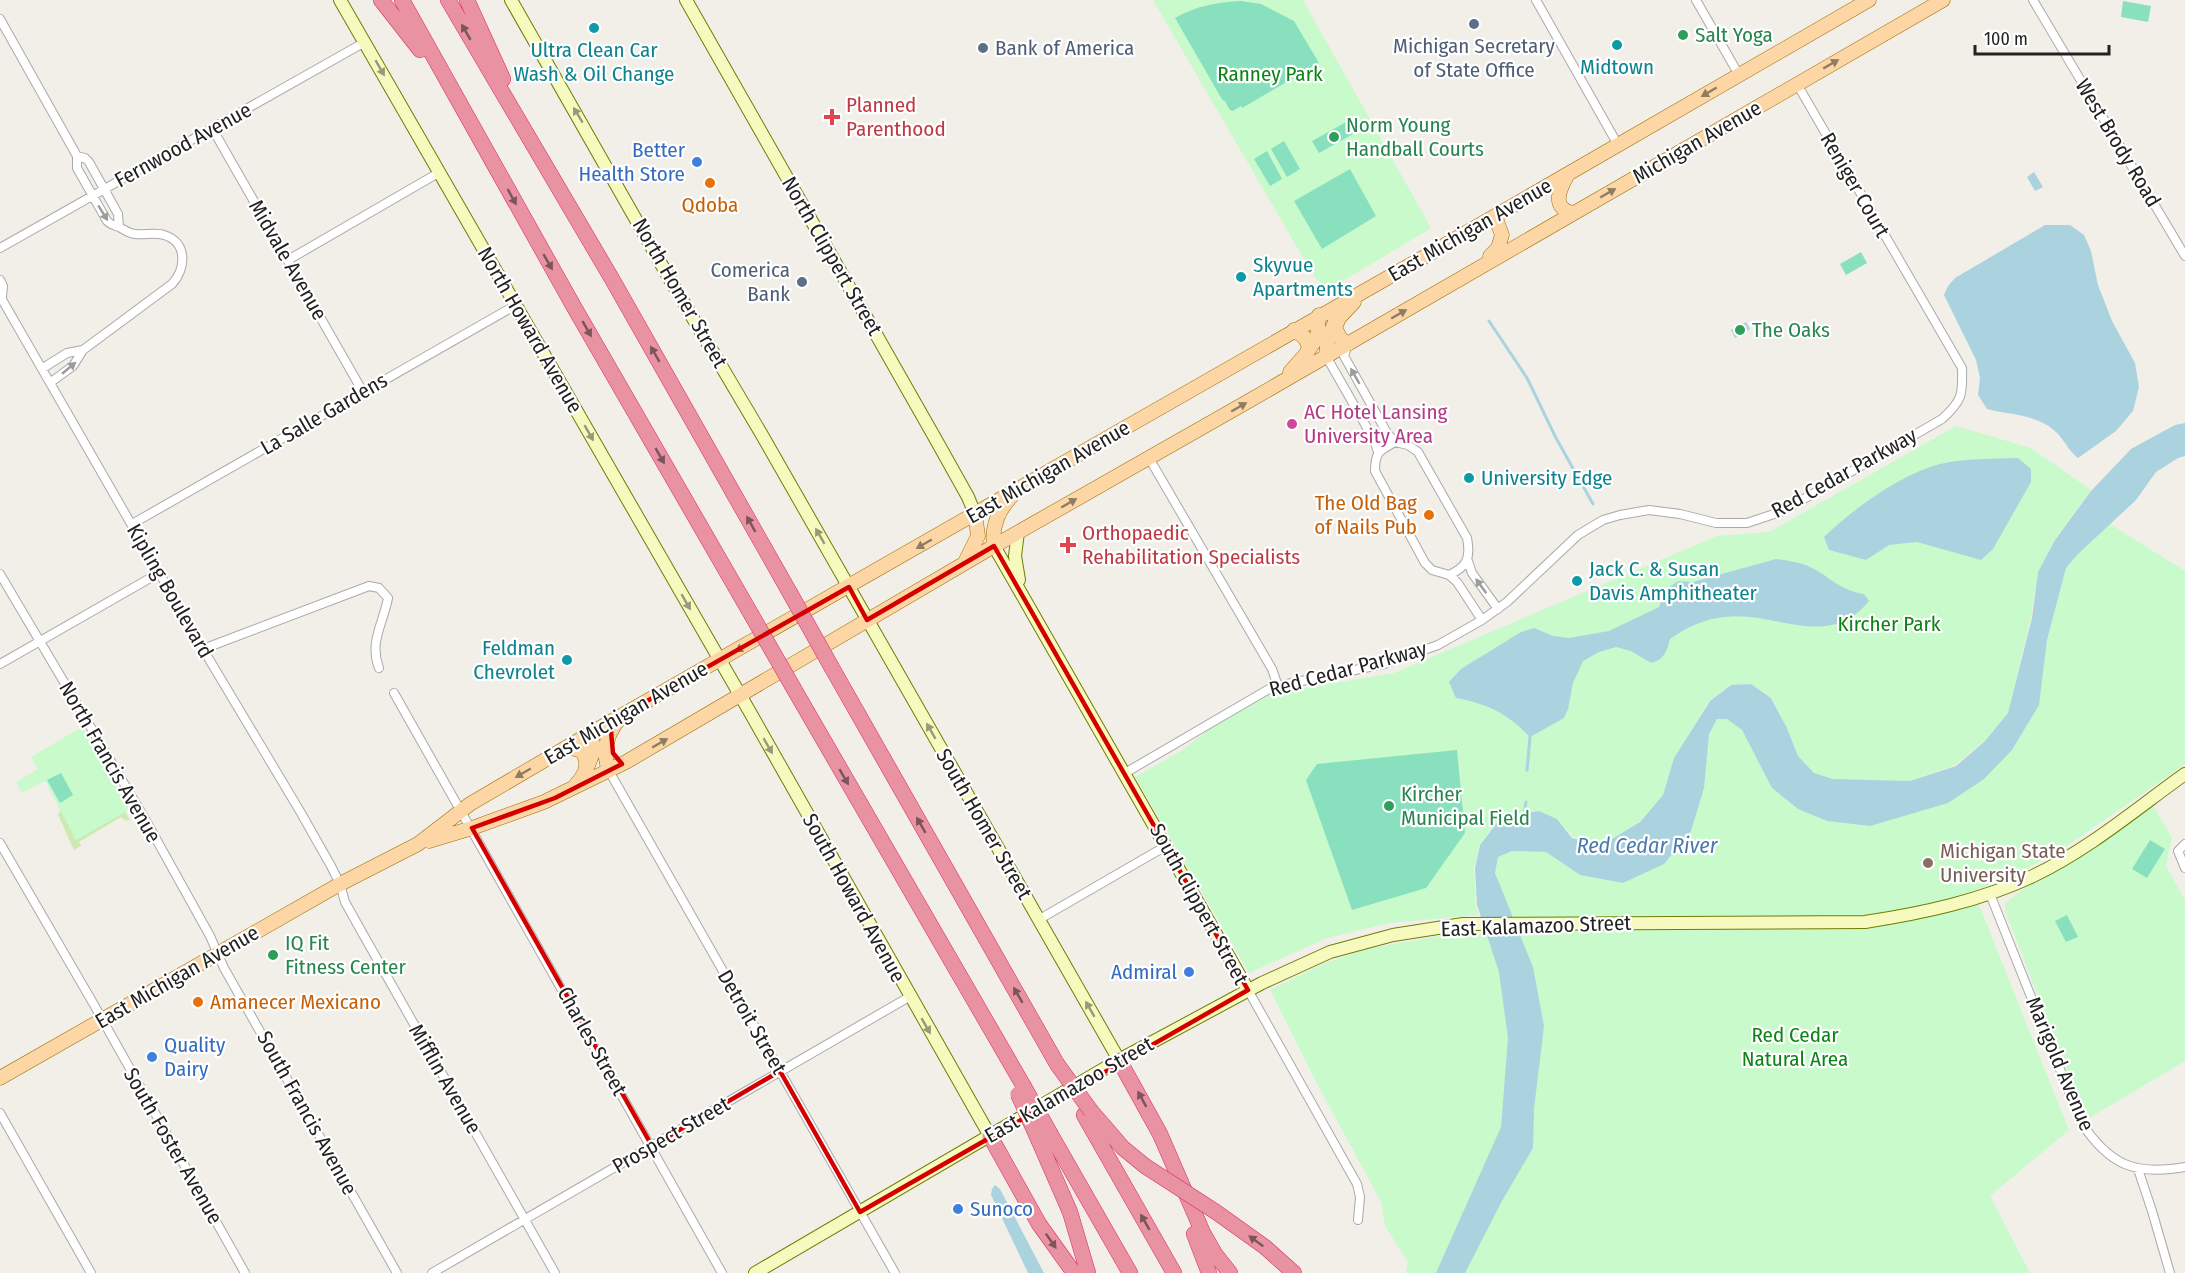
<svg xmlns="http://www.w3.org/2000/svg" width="2185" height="1273" font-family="'Fira Sans Condensed',sans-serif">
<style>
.grass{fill:#cdebb0}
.park{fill:#c8facc}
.pitch{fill:#88e0be}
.water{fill:#aad3df}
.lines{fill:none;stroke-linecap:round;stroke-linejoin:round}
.stream{stroke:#aad3df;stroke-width:3}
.street-casing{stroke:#a9a9a9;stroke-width:10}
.secondary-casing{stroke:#707d05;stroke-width:14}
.primary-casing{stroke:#a06b00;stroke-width:15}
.highway-casing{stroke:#dc2a67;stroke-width:16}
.street{stroke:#fff;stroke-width:8}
.secondary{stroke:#f7fabf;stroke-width:12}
.primary{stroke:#fcd6a4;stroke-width:14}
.highway{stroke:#e892a2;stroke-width:15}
.highway-bridge-casing{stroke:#dc2a67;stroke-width:16;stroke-linecap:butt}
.highway-bridge{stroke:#e892a2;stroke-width:15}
.oneway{fill:#7b545c}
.oneway2{fill:#8f7c63}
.oneway3{fill:#979978}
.oneway4{fill:#9c9c9c}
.marked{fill:none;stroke:#d40000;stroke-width:4.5;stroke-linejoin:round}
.service-dot{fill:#5c6f8a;stroke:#fff;stroke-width:2}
.culture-dot{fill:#0f9aa8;stroke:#fff;stroke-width:2}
.leisure-dot{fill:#2e9e5b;stroke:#fff;stroke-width:2}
.health-dot{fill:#e0444e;stroke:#fff;stroke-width:2}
.shop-dot{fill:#3f7fe0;stroke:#fff;stroke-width:2}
.food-dot{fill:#e8710a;stroke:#fff;stroke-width:2}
.hotel-dot{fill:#d1479c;stroke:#fff;stroke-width:2}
.education-dot{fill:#8d6e63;stroke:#fff;stroke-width:2}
.labels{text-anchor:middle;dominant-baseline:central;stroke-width:4.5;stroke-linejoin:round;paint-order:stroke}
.leisure-label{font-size:21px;fill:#27864d;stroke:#fff;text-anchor:start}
.service-label{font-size:21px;fill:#4e5e75;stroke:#fff}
.culture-label{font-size:21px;fill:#0d838f;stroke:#fff;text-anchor:start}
.park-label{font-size:21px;fill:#0c8416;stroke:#fff}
.health-label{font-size:21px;fill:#be3a42;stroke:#fff;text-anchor:start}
.street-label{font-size:21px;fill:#222;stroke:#fff}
.shop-label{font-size:21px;fill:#366cbe;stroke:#fff;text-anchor:end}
.food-label{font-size:21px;fill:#c56008;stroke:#fff}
.hotel-label{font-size:21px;fill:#b23c85;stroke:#fff;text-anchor:start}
.education-label{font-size:21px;fill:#785e54;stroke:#fff;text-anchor:start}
.water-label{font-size:22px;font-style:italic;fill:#4a7aab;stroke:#fff}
</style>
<rect width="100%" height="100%" fill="#f2efe9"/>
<!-- grass -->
<path class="grass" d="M108 781 130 820 126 821 121 817 79 842 81 846 74 850C68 838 64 827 58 815L62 807Z"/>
<!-- park -->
<path class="park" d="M1153 0H1303L1431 228 1328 290 1315 278Z
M1956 426 2031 448 2091 490 2055 539 2038 572 2031 617 2008 713 1984 741 1955 765 1910 781 1833 779 1814 773 1798 756 1787 728 1772 698 1751 684 1730 685 1709 701 1674 758 1663 795 1639 822 1602 845 1573 837 1557 819 1539 811 1516 814 1498 820 1480 844 1474 868 1476 906 1478 915 1390 923 1327 938 1249 973 1135 777 1181 751 1211 728 1270 694 1394 673 1717 536 1769 532Z
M2110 524 2185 571V764L2061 850 2024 870 1972 892 1982 912 2069 1130 1990 1196 2030 1273H1406L1408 1262 1385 1226 1381 1202 1314 1078 1270 990 1325 963 1370 948 1450 934 1522 935 1506 902 1495 873 1498 857 1512 851 1546 852 1580 875 1623 883 1706 756 1709 734 1717 719H1727L1742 730 1772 788 1798 809 1827 821 1870 826 2012 750 2038 705 2047 640 2066 568 2077 555Z
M82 727 129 810 76 840 45 781 22 793 16 782 38 769 31 757Z
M2153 806 2172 837 2166 866 2185 900V1061L2086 1120 2005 911V903L2030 884 2096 847Z"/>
<!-- pitch -->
<path class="pitch" d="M1241 1 1261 4 1294 21 1319 63 1242 108 1241 106 1233 111 1230 110 1224 100 1223 101 1175 18C1196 6 1217 2 1241 1Z
M2123 1 2151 6 2148 22 2121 17Z
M1348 121 1355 133 1319 153 1312 141Z
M1284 141 1300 169 1287 177 1271 149Z
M1267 151 1282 179 1270 186 1254 159Z
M1350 169 1376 216 1322 249 1294 201Z
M1861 252 1867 263 1846 275 1840 264Z
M1457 750 1465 833 1426 888 1352 910 1306 780 1317 764Z
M61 773 73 795 60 803 47 780Z
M2150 840 2165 849 2147 878 2132 869Z
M2067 915 2078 937 2066 942 2055 921Z"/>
<!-- water -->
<path class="water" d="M2034 172 2043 187 2035 191 2027 177Z
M2045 225H2070L2084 235 2091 251 2098 285 2112 321 2135 363 2139 387 2133 411 2116 431 2078 458C2068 450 2065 441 2057 433 2039 414 2009 415 1987 409L1978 395 1980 378 1976 360 1944 295 1948 286 1955 278Z
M1746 322 1750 329 1735 338 1731 330Z
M2185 423V456L2178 458 2156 472 2136 500 2077 555 2066 568 2047 640 2039 705 2012 750 1984 779 1948 803 1870 826 1827 821 1798 809 1772 788 1742 730 1727 719H1717L1709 734 1704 788 1691 831 1664 864 1623 883 1580 875 1546 852 1512 851 1498 857 1495 873 1533 967 1544 1026 1534 1109 1533 1148 1502 1201 1465 1273H1436L1501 1127 1508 1038 1499 972 1477 905 1475 868 1480 845 1499 820 1516 815 1539 811 1557 819 1572 838 1602 845 1640 822 1663 795 1674 758 1710 701 1731 685 1751 684 1771 698 1787 728 1798 756 1814 773 1833 779 1910 781 1956 766 1984 742 2008 713 2032 618 2038 572 2055 540 2091 491 2131 449 2175 425Z
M2018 458 2031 469V482L1993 549 1981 560 1917 542 1889 545 1866 560 1829 550 1824 537C1854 508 1900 475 1940 464 1965 458 1993 459 2018 458Z
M1776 559C1787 560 1798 562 1808 566 1830 576 1838 590 1864 594L1869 601C1829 651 1776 611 1725 617 1704 619 1687 627 1670 639 1667 651 1664 660 1651 663L1631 651 1616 647 1599 652 1583 661 1573 683 1568 709 1564 718 1530 737C1507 713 1488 704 1456 698L1449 682 1461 669 1521 632 1534 628 1553 636 1569 638 1609 631 1659 607 1666 589 1678 581 1693 582Z
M995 1185 1000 1189 1044 1273H1028L991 1195 992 1189Z"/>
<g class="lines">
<!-- stream -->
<path class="stream" d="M1489 321 1527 378 1556 438 1593 504
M1527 770 1530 737
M1524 815 1526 802"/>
<defs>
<path id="street" d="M1536 0 1618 145
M1696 0 1739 75
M2033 0 2185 256
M0 19 77 156V168L107 221C111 225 113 225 119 227 125 230 129 234 136 234 145 235 155 232 164 235 188 242 186 269 172 284L83 350 73 366 51 382
M212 128 363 392
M77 156 85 158 89 162 118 214 119 227
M0 248 365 42
M288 260 440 172
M0 280 3 286 2 297
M0 296 203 649 301 813 331 866 340 884 345 902 364 936 555 1273
M1348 344 1344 356 1387 433 1395 442
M1326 356 1374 440 1378 452
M43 368 67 353 83 350
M1395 442 1408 445 1418 452 1467 538C1471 558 1467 567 1449 575L1432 570 1425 563 1375 471C1375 452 1379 451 1395 442Z
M1149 458 1272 669 1278 686
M132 524 516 305
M1468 561 1472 573 1498 609
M0 574 145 819 210 936 224 968 397 1273
M1449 575 1457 582 1482 620
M203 649 369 586 379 588 388 598C383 624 369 642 379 668
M0 664 159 573
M394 693 722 1273
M609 771 895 1273
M1125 773 1269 689 1287 684 1384 664 1438 645 1482 620 1507 602 1578 535 1603 520 1620 515 1649 510 1680 514 1716 523H1747L1783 511 1942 419C1962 401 1963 395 1962 368L1797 84
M0 843 93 1003 245 1273
M2185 844 2178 851 2185 868
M1990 894 2081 1122C2109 1165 2135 1176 2185 1167
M1038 920 1166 846
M1248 990 1357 1184 1360 1197 1358 1220
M0 1113 91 1273
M2138 1169 2152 1211 2170 1273
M432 1273 909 997"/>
<path id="secondary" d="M340 0 751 714 990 1136
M511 0 668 276 762 435 1119 1060
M686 0 935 438 968 497 975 514
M1018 532 1015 556 1019 580
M994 546 1248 990
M755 1273 1119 1060 1262 983 1330 952 1393 935 1463 924 1865 922C1923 913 1980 901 2033 876 2088 850 2136 809 2185 774"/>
<path id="primary" d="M1568 174C1560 188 1550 208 1573 213
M1490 256 1498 248 1502 235 1495 216
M1348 344 1341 339 1335 328 1339 318 1354 302
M1306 354 1317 338 1319 315
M1326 356 1328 338 1335 322
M1290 372 1306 354 1309 347 1305 338 1294 330
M994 546C991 527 999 509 1012 496
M966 560 978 536 975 514
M568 747 582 751C591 766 584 776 574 787
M587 768 594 750 591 733
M609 771C602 751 606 734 620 718
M429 841 472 828 544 802 626 762 994 546 1247 402 1943 0
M0 1078 340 884 418 844 470 804 591 733 1431 253 1869 0"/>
<path id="highway" d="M381 0 420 50
M402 0 574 307 751 614
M448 0 612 279 790 593
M467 0 503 79
M832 668 1057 1064
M794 689 1023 1085
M1119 1060 1160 1134 1203 1233 1215 1254 1230 1273
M1091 1111 1123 1148 1145 1166
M1084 1115 1174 1273
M1051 1135 1130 1273
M990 1136 1039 1224 1074 1273
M1039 1141 1070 1212 1088 1273
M1216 1212 1265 1247 1294 1273
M1194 1234 1209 1273"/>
</defs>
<!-- street casing -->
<use href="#street" class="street-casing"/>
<!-- secondary casing -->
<use href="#secondary" class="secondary-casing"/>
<!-- primary casing -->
<use href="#primary" class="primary-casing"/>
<!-- highway casing -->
<use href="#highway" class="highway-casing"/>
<!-- street -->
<use href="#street" class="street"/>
<!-- secondary -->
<use href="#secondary" class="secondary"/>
<!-- primary -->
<use href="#primary" class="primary"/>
<!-- highway -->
<use href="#highway" class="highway"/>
<defs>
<path id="highway-bridge" d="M790 593 832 668
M751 614 794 689
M1057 1064 1091 1111
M1023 1085 1051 1135
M1018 1094 1039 1141
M1145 1166 1216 1212"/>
</defs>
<!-- highway-bridge casing -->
<use href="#highway-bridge" class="highway-bridge-casing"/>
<!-- highway-bridge -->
<use href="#highway-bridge" class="highway-bridge"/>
</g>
<!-- one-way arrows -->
<defs><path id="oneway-solid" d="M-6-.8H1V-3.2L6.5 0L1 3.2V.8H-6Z" transform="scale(1.5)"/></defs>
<g class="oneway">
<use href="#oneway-solid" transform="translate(466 32) rotate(-120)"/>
<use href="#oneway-solid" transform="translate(512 197) rotate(61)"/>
<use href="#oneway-solid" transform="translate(548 262) rotate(60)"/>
<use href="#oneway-solid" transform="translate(587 329) rotate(60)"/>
<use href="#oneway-solid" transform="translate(655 354) rotate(-120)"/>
<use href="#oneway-solid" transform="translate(660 456) rotate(60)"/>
<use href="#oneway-solid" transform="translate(751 524) rotate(-119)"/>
<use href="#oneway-solid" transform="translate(844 777) rotate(60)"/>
<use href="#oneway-solid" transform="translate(921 825) rotate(-120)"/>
<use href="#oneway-solid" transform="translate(1018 995) rotate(-120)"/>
<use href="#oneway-solid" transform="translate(1142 1099) rotate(-119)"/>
<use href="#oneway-solid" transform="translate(1145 1222) rotate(-120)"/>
<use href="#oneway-solid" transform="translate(1051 1241) rotate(55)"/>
<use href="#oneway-solid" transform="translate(1256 1241) rotate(-144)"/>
</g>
<g class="oneway2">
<use href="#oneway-solid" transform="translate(1831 64) rotate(-30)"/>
<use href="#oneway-solid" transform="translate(1709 92) rotate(150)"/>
<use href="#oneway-solid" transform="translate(1608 193) rotate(-30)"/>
<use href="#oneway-solid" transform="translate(1399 314) rotate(-30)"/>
<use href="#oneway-solid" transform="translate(1239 407) rotate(-30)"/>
<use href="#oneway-solid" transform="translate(1069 503) rotate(-30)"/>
<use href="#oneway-solid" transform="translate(924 544) rotate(150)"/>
<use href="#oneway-solid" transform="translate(743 647) rotate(150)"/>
<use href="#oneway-solid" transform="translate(660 743) rotate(-30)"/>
<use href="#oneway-solid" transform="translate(523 773) rotate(150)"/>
</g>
<g class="oneway3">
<use href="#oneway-solid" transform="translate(380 68) rotate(60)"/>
<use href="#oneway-solid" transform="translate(578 115) rotate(-121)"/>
<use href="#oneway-solid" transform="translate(589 433) rotate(60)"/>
<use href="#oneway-solid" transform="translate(820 536) rotate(-120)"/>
<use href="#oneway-solid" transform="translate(686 602) rotate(60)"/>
<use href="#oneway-solid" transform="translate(931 731) rotate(-120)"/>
<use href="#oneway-solid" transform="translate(768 746) rotate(60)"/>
<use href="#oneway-solid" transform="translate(1090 1009) rotate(-120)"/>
<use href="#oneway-solid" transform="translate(926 1026) rotate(60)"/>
</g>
<g class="oneway4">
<use href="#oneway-solid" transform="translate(103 213) rotate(58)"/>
<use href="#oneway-solid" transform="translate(69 368) rotate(-40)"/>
<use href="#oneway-solid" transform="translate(1355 376) rotate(-120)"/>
<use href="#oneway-solid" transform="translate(1481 586) rotate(-126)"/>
</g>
<!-- marked area -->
<path class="marked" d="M994 546 1248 990 860 1212 780 1071 652 1146 472 828 555 798 622 764 613 753 611 731 624 714 849 587 867 620Z"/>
<!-- markers -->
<g class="service-dot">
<circle cx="1474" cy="24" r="6"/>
<circle cx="983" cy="48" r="6"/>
<circle cx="802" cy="282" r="6"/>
</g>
<g class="culture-dot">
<circle cx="594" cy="28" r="6"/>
<circle cx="1617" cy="45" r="6"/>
<circle cx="1241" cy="277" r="6"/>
<circle cx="1469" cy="478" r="6"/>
<circle cx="1577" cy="581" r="6"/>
<circle cx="567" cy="660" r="6"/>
</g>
<g class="leisure-dot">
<circle cx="1683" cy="35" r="6"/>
<circle cx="1334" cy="137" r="6"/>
<circle cx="1740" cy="330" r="6"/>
<circle cx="1389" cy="806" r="6"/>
<circle cx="273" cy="955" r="6"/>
</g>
<g class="health-dot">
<path d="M829 108h6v6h6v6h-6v6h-6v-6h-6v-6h6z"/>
<path d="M1065 536h6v6h6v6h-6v6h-6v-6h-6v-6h6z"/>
</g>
<g class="shop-dot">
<circle cx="697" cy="162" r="6"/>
<circle cx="1189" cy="972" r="6"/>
<circle cx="152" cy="1057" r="6"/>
<circle cx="958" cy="1209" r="6"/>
</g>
<g class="food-dot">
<circle cx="710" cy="183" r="6"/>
<circle cx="1429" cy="515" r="6"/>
<circle cx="198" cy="1002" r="6"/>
</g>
<circle class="hotel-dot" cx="1292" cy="424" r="6"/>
<circle class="education-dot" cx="1928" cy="863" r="6"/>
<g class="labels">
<!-- leisure labels -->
<g class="leisure-label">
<text x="1695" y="35">Salt Yoga</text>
<text x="1346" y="125">Norm Young<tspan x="1346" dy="24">Handball Courts</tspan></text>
<text x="1752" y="330">The Oaks</text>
<text x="1401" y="794">Kircher<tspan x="1401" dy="24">Municipal Field</tspan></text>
<text x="285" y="943">IQ Fit<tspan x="285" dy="24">Fitness Center</tspan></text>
</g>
<!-- service labels -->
<g class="service-label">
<text x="1474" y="46">Michigan Secretary<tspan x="1474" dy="24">of State Office</tspan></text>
<text x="995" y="48" text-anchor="start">Bank of America</text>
<text x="790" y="270" text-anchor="end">Comerica<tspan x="790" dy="24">Bank</tspan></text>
</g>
<!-- culture labels -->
<g class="culture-label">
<text x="594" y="50" text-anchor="middle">Ultra Clean Car<tspan x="594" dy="24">Wash &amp; Oil Change</tspan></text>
<text x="1617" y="67" text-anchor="middle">Midtown</text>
<text x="1253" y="265">Skyvue<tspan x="1253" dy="24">Apartments</tspan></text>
<text x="1481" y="478">University Edge</text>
<text x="1589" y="569">Jack C. &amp; Susan<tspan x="1589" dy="24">Davis Amphitheater</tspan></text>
<text x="555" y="648" text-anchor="end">Feldman<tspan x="555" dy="24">Chevrolet</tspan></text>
</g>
<!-- park labels -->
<g class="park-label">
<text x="1270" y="74">Ranney Park</text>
<text x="1889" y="624">Kircher Park</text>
<text x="1795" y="1035">Red Cedar<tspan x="1795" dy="24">Natural Area</tspan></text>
</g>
<!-- health labels -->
<g class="health-label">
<text x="846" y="105">Planned<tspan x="846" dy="24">Parenthood</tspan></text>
<text x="1082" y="533">Orthopaedic<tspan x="1082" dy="24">Rehabilitation Specialists</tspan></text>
</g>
<!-- street labels -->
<g class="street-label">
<text transform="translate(1697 142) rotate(-30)">Michigan Avenue</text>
<text transform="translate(2118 143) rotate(59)">West Brody Road</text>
<text transform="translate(183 145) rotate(-29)">Fernwood Avenue</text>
<text transform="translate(1855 185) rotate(60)">Reniger Court</text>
<text transform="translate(1470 230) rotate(-30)">East Michigan Avenue</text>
<text transform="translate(832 256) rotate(60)">North Clippert Street</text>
<text transform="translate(288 260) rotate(60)">Midvale Avenue</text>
<text transform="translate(680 293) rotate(60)">North Homer Street</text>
<text transform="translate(530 330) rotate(60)">North Howard Avenue</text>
<text transform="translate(324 414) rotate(-30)">La Salle Gardens</text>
<text transform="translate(1048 472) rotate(-30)">East Michigan Avenue</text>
<text transform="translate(1844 473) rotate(-29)">Red Cedar Parkway</text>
<text transform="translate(170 591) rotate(60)">Kipling Boulevard</text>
<text transform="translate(1348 669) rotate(-15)">Red Cedar Parkway</text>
<text transform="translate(626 713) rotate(-30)">East Michigan Avenue</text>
<text transform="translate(110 762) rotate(60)">North Francis Avenue</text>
<text transform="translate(984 824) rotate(60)">South Homer Street</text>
<text transform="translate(854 898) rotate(61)">South Howard Avenue</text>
<text transform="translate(1199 904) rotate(61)">South Clippert Street</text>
<text transform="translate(1536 926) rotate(-2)">East Kalamazoo Street</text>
<text transform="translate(177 977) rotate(-30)">East Michigan Avenue</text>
<text transform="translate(752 1022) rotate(60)">Detroit Street</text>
<text transform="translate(592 1041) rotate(61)">Charles Street</text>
<text transform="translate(2060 1064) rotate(67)">Marigold Avenue</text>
<text transform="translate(445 1079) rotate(60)">Mifflin Avenue</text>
<text transform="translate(1069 1090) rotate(-30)">East Kalamazoo Street</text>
<text transform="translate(307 1113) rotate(61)">South Francis Avenue</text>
<text transform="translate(671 1135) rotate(-30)">Prospect Street</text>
<text transform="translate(173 1146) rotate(60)">South Foster Avenue</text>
</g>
<!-- shop labels -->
<g class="shop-label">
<text x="685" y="150">Better<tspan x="685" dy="24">Health Store</tspan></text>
<text x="1177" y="972">Admiral</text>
<text x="164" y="1045" text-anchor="start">Quality<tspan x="164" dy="24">Dairy</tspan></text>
<text x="970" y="1209" text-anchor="start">Sunoco</text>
</g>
<!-- food labels -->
<g class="food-label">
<text x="710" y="205">Qdoba</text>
<text x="1417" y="503" text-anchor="end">The Old Bag<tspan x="1417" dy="24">of Nails Pub</tspan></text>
<text x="210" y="1002" text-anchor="start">Amanecer Mexicano</text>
</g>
<!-- hotel labels -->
<g class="hotel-label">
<text x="1304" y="412">AC Hotel Lansing<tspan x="1304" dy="24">University Area</tspan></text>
</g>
<!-- education labels -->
<g class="education-label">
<text x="1940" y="851">Michigan State<tspan x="1940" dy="24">University</tspan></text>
</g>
<!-- water labels -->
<g class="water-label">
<text x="1647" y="845">Red Cedar River</text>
</g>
</g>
<!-- scale -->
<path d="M1975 45v9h134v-9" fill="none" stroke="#222222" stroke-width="3"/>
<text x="1984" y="45" font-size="18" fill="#222222" stroke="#ffffff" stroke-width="4.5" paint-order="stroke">100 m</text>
</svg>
